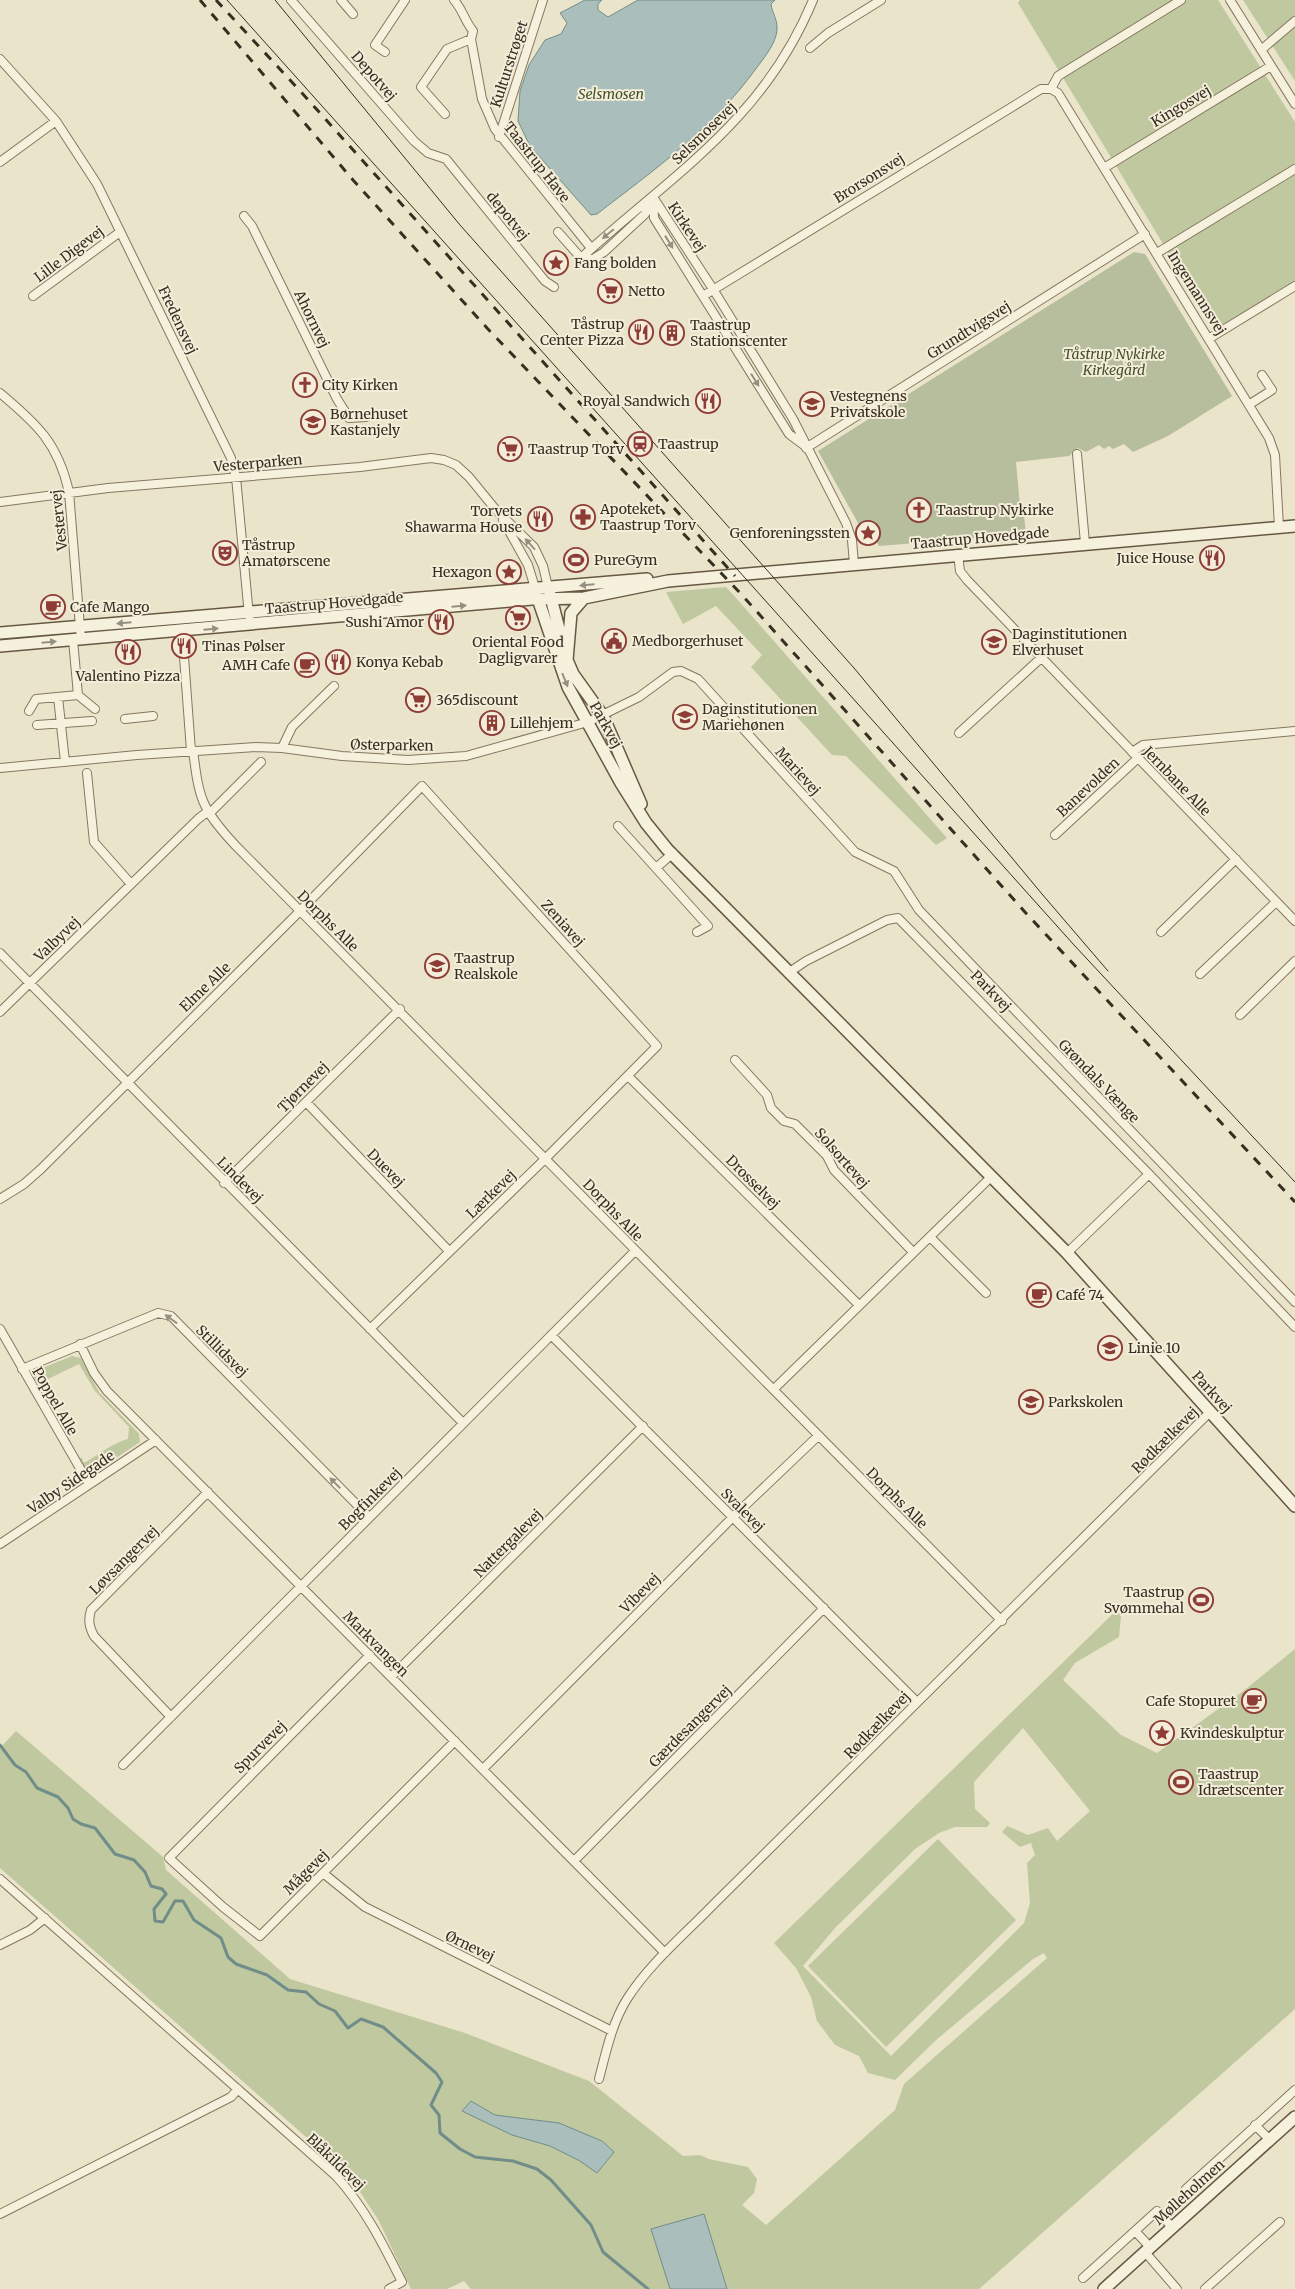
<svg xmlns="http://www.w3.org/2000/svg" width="1295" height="2289" font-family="Merriweather,serif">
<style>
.green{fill:#bfc89f;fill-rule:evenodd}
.cemetery{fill:#b7be9d}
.water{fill:#aabfbb;stroke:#718d89}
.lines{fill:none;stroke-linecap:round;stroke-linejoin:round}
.stream{stroke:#718d89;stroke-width:3}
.street-casing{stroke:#857760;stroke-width:10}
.secondary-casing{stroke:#675843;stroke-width:14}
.street{stroke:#f6f1dd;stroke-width:8}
.secondary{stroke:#f6f1dd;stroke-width:11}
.tram{stroke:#372e22;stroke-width:1}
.rail{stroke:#372e22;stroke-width:3;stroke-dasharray:9 9;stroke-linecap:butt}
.oneway{fill:#969080}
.labels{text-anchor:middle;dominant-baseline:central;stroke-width:4;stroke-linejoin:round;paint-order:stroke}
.street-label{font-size:14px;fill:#372e22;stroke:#f3edd9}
.park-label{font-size:14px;font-style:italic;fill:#44522b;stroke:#f3edd9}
.poi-label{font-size:14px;fill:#372e22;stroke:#f3edd9;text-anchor:start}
</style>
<rect width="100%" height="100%" fill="#eae4ca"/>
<!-- green -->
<path class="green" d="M1020 0H1218L1295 122V282L1216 332 1018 3Z
M1243 0H1295V81Z
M726 587 736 598 947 838 936 845 846 756 832 755 751 667 762 655 716 606 683 624 666 592Z
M72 1356 81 1358 99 1392 139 1434 140 1442 89 1476 79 1458H82L83 1462H86C97 1455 115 1442 128 1439L129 1427 95 1391 79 1364 46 1380 39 1387 32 1374 33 1372Z
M1122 1605 1119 1637 1075 1663 1063 1680 1121 1735 1157 1753 1242 1692 1295 1649V2009L979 2289H471L464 2281 447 2289H411L379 2221 356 2186 314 2144 0 1868V1748L16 1731 163 1857 166 1870 290 1979 465 2033 589 2081 683 2156 700 2155 709 2159 748 2167 757 2179 754 2193 742 2205 766 2225 895 2110 904 2084 1047 1958 1044 1953 1033 1959 936 2040 895 2080 868 2073 859 2056 835 2045 817 2021 811 1997 796 1968 774 1943ZM1023 1728 1090 1811 1057 1841 1048 1828 1028 1835 1007 1826 1002 1832 1020 1847 1031 1843 1035 1855 1027 1863 1030 1903 1024 1923 891 2056 803 1966 835 1928 915 1849 939 1833 955 1827H987L990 1823 975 1809 974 1782Z
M938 1839 1016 1920 886 2047 808 1966Z"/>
<!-- cemetery -->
<path class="cemetery" d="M1134 252 1145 254 1232 396 1168 436 1133 452 1124 444 1113 449 1109 446 1104 449 1099 445 1086 452 1078 448 1069 456 1016 462 1020 506 1023 507 1026 534 879 546 870 531 863 532 818 451Z"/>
<!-- water -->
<path class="water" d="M585 0H602L598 4V10L608 17 638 0H775L771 4C772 13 778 20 777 30 776 44 763 59 755 70 712 129 654 170 597 214L591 215 530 146 518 121 520 91 529 65 545 40 561 34 567 23 560 13Z
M471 2101 495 2115 559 2123 602 2141 614 2152 597 2173 580 2161 550 2146 512 2135 462 2111Z
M704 2214 727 2289H670L651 2229Z"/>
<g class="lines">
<!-- stream -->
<path class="stream" d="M0 1745 15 1765 26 1772 37 1788 58 1797 68 1808 73 1819 81 1824 95 1828 115 1854 134 1860 145 1872 151 1886 162 1889 166 1894 154 1909 155 1921 163 1922 175 1901H183L194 1920 221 1938 228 1957 236 1964 267 1975 288 1990 306 1992 319 2004 335 2011 348 2028 361 2019 383 2027 436 2073 442 2082 431 2105 439 2115 440 2133 460 2149 475 2157 513 2161 537 2169 551 2180 591 2225 603 2252 648 2289"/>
<defs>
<path id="street" d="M291 0 414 141 428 153 446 159 545 281 554 287
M341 0 353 14
M454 0C463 10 464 20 473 31L471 39 482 99 495 129 591 248
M1230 0 1295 104
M810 48 828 33 881 0
M1261 50 1295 21
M385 52 375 45 405 0
M0 59 56 121 97 184 231 458 236 477 249 616
M1051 89 1058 93 1269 438 1275 455 1279 527
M1051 89 1058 76 1181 0
M445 114 421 87 447 49 471 39
M499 137 543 0
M0 162 56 121
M1104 168 1271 66
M653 197 713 289 793 419 846 523 852 540 854 564
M653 199 654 218 789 434 805 446
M244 216 252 226 337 399 349 418 366 417
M558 232 581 258 593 259 604 252 645 214 652 199
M1157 253 1295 169
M581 258C673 174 763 121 813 0
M33 296 120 232
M703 296 1012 107 1041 89H1051
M1210 338 1295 286
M0 393C37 424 58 443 69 492L81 639
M1250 404 1272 390 1262 375
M806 448 1145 234
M1077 454 1085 543
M0 502 108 488 360 467 431 458 444 460 456 465 469 477 496 510 534 547 543 566 548 587
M503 520 528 565 536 591
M958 554 960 571 967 580 1295 921
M73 640 78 695 95 709
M184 657 191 751
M58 697 65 762
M29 711 36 699 78 695
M125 719 153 716
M37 725 92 721
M959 733 1041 658
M282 748 292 727 334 686
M193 750C199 799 201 808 235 845L1002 1621
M1132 752 1143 745 1295 731
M0 768 137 755 256 747 282 748 342 756 408 760 466 756 588 722 639 697 673 672 681 671 698 679 855 852 894 871 919 910 1295 1302
M87 773 94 842 131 884
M209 814 261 762
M618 826 708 926 697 932
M1055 835 1138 758
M656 868 673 853
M1161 932 1236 859
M0 953 463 1423
M788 973 806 961 887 920 898 918 1149 1174 1295 1327
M1200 974 1276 902
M0 1012 198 819 207 812
M1240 1015 1295 961
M735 1060 767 1095 771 1108 784 1121 795 1124 827 1156 834 1170 913 1252
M628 1076 859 1305
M306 1102 449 1251
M224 1183 400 1009
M0 1199 24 1184 41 1169 295 916 422 786 657 1046 546 1158 370 1329
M930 1237 986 1293
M1067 1253 1149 1174
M0 1329 89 1484
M551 1335 917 1702
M80 1344 94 1373 107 1391 665 1953
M22 1369 158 1313 171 1316 369 1517
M774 1389 991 1177
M0 1544 156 1440
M370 1655 169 1858 223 1907 260 1936 455 1741
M391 1677 643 1426
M171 1717 94 1636C89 1627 88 1620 91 1610L208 1492
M123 1765 635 1251
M483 1769 733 1517 818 1436
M574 1861 824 1608
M323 1873 365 1907 612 2031
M0 1879 336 2176C365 2208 383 2244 402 2282L389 2289
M0 1945 30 1930 45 1918
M599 2079C606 2052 612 2023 627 1999 650 1963 684 1935 713 1905L1210 1412
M1255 2125 1270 2140
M1186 2189 1295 2090
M0 2214 231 2097 238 2089
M1135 2231 1150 2247
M1145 2252 1177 2289
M1083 2278 1157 2211 1172 2227
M1205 2289 1280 2222"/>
<path id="secondary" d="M550 594 566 656
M584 598 571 613 567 660 573 674 603 716 641 804
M538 599 568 687 621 783 646 823 667 849 1067 1253 1295 1506
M0 633 647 579
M0 646 532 599 584 598 668 581 1295 526
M1104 2289 1295 2117"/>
</defs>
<!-- street casing -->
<use href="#street" class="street-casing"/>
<!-- secondary casing -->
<use href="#secondary" class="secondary-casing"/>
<!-- street -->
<use href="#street" class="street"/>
<!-- secondary -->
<use href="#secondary" class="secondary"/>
<!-- tram -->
<path class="tram" d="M227 0 1074 945 1295 1182
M275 0 460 225 854 668 1042 894 1108 971"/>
<!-- rail -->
<path class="rail" d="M200 0 353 180 487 328 742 595 1024 911 1295 1202
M216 0 302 93 735 576"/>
</g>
<!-- one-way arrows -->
<defs><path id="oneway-solid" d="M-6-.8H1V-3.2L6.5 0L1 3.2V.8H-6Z" transform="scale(1.25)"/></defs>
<g class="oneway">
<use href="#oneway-solid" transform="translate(608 234) rotate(140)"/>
<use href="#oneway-solid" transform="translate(669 242) rotate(58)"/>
<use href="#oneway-solid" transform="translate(755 380) rotate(58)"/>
<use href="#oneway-solid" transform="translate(530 544) rotate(-132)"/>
<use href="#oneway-solid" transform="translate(587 585) rotate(175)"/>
<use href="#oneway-solid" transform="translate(459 606) rotate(-5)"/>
<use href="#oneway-solid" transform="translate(124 623) rotate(175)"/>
<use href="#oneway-solid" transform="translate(211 629) rotate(-5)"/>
<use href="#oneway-solid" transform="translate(49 642) rotate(-5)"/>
<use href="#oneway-solid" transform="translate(565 680) rotate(68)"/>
<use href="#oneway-solid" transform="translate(171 1319) rotate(-144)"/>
<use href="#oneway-solid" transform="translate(335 1483) rotate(-135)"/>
</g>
<!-- icons -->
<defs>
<symbol id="sight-ring" viewBox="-11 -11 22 22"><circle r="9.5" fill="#f3edd9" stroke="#8e3d36" stroke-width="1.5"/><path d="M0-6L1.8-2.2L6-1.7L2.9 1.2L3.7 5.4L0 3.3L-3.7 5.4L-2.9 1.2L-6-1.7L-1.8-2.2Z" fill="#8e3d36"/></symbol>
<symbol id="supermarket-ring" viewBox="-11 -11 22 22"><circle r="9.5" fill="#f3edd9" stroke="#8e3d36" stroke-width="1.5"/><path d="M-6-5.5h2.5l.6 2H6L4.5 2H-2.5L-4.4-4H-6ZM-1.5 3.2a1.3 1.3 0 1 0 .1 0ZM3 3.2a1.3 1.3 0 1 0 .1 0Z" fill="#8e3d36"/></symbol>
<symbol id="restaurant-ring" viewBox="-11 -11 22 22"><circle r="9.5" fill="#f3edd9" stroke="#8e3d36" stroke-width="1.5"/><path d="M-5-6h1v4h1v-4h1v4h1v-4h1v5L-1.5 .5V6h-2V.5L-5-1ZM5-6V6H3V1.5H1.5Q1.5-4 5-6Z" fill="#8e3d36"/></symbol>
<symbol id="building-ring" viewBox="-11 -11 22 22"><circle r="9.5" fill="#f3edd9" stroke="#8e3d36" stroke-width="1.5"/><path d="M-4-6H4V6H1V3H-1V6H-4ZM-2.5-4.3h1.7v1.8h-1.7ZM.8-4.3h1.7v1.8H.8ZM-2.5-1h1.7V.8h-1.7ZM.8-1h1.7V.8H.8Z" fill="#8e3d36"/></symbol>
<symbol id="church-ring" viewBox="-11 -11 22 22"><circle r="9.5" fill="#f3edd9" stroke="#8e3d36" stroke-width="1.5"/><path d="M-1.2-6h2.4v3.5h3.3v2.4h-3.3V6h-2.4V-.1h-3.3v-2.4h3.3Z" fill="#8e3d36"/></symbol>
<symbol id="school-ring" viewBox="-11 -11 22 22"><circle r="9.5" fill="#f3edd9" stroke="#8e3d36" stroke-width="1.5"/><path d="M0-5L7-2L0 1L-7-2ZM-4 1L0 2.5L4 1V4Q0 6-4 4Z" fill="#8e3d36"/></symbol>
<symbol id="station-ring" viewBox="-11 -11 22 22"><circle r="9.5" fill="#f3edd9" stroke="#8e3d36" stroke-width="1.5"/><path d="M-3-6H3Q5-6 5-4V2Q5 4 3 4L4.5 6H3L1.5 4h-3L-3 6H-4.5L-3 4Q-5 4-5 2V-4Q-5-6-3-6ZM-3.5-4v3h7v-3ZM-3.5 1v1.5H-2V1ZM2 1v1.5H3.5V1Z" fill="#8e3d36"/></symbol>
<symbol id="pharmacy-ring" viewBox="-11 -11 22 22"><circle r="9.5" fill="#f3edd9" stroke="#8e3d36" stroke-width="1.5"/><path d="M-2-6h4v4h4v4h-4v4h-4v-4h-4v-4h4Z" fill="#8e3d36"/></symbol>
<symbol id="theatre-ring" viewBox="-11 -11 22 22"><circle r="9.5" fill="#f3edd9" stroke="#8e3d36" stroke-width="1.5"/><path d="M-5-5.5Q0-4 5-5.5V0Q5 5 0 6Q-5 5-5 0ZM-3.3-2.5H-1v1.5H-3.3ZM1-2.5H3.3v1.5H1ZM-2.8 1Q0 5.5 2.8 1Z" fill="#8e3d36"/></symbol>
<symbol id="stadium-ring" viewBox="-11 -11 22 22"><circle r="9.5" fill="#f3edd9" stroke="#8e3d36" stroke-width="1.5"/><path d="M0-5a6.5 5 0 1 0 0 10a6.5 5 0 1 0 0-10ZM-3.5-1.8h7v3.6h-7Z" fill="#8e3d36"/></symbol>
<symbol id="cafe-ring" viewBox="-11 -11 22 22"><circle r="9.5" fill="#f3edd9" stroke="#8e3d36" stroke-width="1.5"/><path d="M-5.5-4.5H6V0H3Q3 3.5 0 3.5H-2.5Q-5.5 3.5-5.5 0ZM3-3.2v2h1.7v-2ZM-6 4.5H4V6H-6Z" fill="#8e3d36"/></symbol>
<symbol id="civic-ring" viewBox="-11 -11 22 22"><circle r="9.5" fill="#f3edd9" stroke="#8e3d36" stroke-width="1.5"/><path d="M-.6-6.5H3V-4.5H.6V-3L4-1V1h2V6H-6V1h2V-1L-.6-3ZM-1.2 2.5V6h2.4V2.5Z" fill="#8e3d36"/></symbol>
</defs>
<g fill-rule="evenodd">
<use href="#sight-ring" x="542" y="249" width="28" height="28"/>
<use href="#supermarket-ring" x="596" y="277" width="28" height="28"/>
<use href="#restaurant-ring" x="627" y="318" width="28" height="28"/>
<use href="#building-ring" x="658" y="319" width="28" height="28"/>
<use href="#church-ring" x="291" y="371" width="28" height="28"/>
<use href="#restaurant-ring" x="694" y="387" width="28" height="28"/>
<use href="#school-ring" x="798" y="390" width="28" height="28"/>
<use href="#school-ring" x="299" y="408" width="28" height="28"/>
<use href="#station-ring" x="626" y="430" width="28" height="28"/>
<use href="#supermarket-ring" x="496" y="435" width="28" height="28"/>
<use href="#church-ring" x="905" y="496" width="28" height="28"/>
<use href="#pharmacy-ring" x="569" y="503" width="28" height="28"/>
<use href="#restaurant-ring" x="526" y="505" width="28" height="28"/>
<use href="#sight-ring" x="854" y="519" width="28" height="28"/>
<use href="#theatre-ring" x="211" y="539" width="28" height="28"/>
<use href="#restaurant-ring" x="1198" y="544" width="28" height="28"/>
<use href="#stadium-ring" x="562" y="546" width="28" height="28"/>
<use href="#sight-ring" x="495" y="558" width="28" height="28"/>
<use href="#cafe-ring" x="39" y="593" width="28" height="28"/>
<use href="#supermarket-ring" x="504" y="604" width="28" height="28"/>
<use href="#restaurant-ring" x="427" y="608" width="28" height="28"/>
<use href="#civic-ring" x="600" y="627" width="28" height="28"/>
<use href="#school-ring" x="980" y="628" width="28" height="28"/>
<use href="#restaurant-ring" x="170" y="632" width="28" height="28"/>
<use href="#restaurant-ring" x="114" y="638" width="28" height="28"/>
<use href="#restaurant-ring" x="324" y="648" width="28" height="28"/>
<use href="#cafe-ring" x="293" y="651" width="28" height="28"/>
<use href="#supermarket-ring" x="404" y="686" width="28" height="28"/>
<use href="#school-ring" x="671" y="703" width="28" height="28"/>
<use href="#building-ring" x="478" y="709" width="28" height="28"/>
<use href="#school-ring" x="423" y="952" width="28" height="28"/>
<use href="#cafe-ring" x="1025" y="1281" width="28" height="28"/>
<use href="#school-ring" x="1096" y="1334" width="28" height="28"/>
<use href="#school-ring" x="1017" y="1388" width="28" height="28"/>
<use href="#stadium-ring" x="1187" y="1586" width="28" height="28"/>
<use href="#cafe-ring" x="1240" y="1687" width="28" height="28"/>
<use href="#sight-ring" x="1148" y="1719" width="28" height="28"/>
<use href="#stadium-ring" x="1167" y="1768" width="28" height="28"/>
</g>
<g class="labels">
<!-- street labels -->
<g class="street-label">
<text transform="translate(509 64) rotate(-72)">Kulturstrøget</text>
<text transform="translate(374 76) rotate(49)">Depotvej</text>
<text transform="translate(1181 106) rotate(-31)">Kingosvej</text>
<text transform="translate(704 133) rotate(-44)">Selsmosevej</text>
<text transform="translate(537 162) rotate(52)">Taastrup Have</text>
<text transform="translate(869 178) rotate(-32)">Brorsonsvej</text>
<text transform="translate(508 216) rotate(51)">depotvej</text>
<text transform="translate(687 227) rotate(57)">Kirkevej</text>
<text transform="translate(69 254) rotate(-37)">Lille Digevej</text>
<text transform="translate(1197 293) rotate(58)">Ingemannsvej</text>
<text transform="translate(312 319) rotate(64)">Ahornvej</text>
<text transform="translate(178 320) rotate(65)">Fredensvej</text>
<text transform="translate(969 330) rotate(-32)">Grundtvigsvej</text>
<text transform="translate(258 463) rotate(-5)">Vesterparken</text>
<text transform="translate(59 520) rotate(-96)">Vestervej</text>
<text transform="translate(980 538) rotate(-5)">Taastrup Hovedgade</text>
<text transform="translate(334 603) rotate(-5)">Taastrup Hovedgade</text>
<text transform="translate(606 725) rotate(61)">Parkvej</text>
<text transform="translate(392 745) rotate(1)">Østerparken</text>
<text transform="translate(798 771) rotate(48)">Marievej</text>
<text transform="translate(1177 781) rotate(46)">Jernbane Alle</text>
<text transform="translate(1088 787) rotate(-43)">Banevolden</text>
<text transform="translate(328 921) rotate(45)">Dorphs Alle</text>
<text transform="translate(563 923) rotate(48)">Zeniavej</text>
<text transform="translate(57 939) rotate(-44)">Valbyvej</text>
<text transform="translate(205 987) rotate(-44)">Elme Alle</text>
<text transform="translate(991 991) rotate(46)">Parkvej</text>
<text transform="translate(1099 1081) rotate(46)">Grøndals Vænge</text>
<text transform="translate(303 1087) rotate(-45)">Tjørnevej</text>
<text transform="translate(842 1158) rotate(49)">Solsortevej</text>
<text transform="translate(386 1168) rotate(46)">Duevej</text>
<text transform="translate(240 1180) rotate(45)">Lindevej</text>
<text transform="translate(753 1182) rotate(45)">Drosselvej</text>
<text transform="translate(491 1194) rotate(-44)">Lærkevej</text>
<text transform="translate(613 1210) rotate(46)">Dorphs Alle</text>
<text transform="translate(222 1351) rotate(45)">Stillidsvej</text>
<text transform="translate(1212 1392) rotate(48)">Parkvej</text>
<text transform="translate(55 1401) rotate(60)">Poppel Alle</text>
<text transform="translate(1165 1440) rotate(-45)">Rødkælkevej</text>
<text transform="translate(71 1482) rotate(-34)">Valby Sidegade</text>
<text transform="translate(897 1498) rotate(45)">Dorphs Alle</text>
<text transform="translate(370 1499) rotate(-45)">Bogfinkevej</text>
<text transform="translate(743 1510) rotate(45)">Svalevej</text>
<text transform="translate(508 1543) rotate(-45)">Nattergalevej</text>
<text transform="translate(124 1560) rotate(-45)">Løvsangervej</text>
<text transform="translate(640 1593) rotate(-45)">Vibevej</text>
<text transform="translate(376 1644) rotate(45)">Markvangen</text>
<text transform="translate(877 1725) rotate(-46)">Rødkælkevej</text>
<text transform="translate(690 1726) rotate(-45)">Gærdesangervej</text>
<text transform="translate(260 1747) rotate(-45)">Spurvevej</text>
<text transform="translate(306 1872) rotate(-45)">Mågevej</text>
<text transform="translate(470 1946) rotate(26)">Ørnevej</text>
<text transform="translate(336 2162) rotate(44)">Blåkildevej</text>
<text transform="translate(1189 2192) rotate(-42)">Mølleholmen</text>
</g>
<!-- park labels -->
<g class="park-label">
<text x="611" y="94">Selsmosen</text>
<text x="1114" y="354">Tåstrup Nykirke<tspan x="1114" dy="16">Kirkegård</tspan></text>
</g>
<!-- poi labels -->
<g class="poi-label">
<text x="574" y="263">Fang bolden</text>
<text x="628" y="291">Netto</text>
<text x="624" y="324" text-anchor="end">Tåstrup<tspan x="624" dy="16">Center Pizza</tspan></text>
<text x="690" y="325">Taastrup<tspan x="690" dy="16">Stationscenter</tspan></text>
<text x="322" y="385">City Kirken</text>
<text x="830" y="396">Vestegnens<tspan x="830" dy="16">Privatskole</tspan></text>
<text x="690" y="401" text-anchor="end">Royal Sandwich</text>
<text x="330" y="414">Børnehuset<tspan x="330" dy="16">Kastanjely</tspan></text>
<text x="658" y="444">Taastrup</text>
<text x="528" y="449">Taastrup Torv</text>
<text x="600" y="509">Apoteket<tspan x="600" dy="16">Taastrup Torv</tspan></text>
<text x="936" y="510">Taastrup Nykirke</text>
<text x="522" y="511" text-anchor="end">Torvets<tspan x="522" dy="16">Shawarma House</tspan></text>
<text x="850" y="533" text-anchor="end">Genforeningssten</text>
<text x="242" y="545">Tåstrup<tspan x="242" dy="16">Amatørscene</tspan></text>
<text x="1194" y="558" text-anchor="end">Juice House</text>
<text x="594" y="560">PureGym</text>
<text x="492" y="572" text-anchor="end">Hexagon</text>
<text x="70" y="607">Cafe Mango</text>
<text x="424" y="622" text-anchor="end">Sushi Amor</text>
<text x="1012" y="634">Daginstitutionen<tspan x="1012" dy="16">Elverhuset</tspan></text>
<text x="632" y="641">Medborgerhuset</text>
<text x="518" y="642" text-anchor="middle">Oriental Food<tspan x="518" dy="16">Dagligvarer</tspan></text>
<text x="202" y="646">Tinas Pølser</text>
<text x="356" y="662">Konya Kebab</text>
<text x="290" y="665" text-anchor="end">AMH Cafe</text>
<text x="128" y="676" text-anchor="middle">Valentino Pizza</text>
<text x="436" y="700">365discount</text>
<text x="702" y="709">Daginstitutionen<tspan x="702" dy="16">Mariehønen</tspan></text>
<text x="510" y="723">Lillehjem</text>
<text x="454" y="958">Taastrup<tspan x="454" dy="16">Realskole</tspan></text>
<text x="1056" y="1295">Café 74</text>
<text x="1128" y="1348">Linie 10</text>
<text x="1048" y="1402">Parkskolen</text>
<text x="1184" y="1592" text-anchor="end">Taastrup<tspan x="1184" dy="16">Svømmehal</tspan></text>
<text x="1236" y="1701" text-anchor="end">Cafe Stopuret</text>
<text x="1180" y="1733">Kvindeskulptur</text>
<text x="1198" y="1774">Taastrup<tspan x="1198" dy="16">Idrætscenter</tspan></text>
</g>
</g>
</svg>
